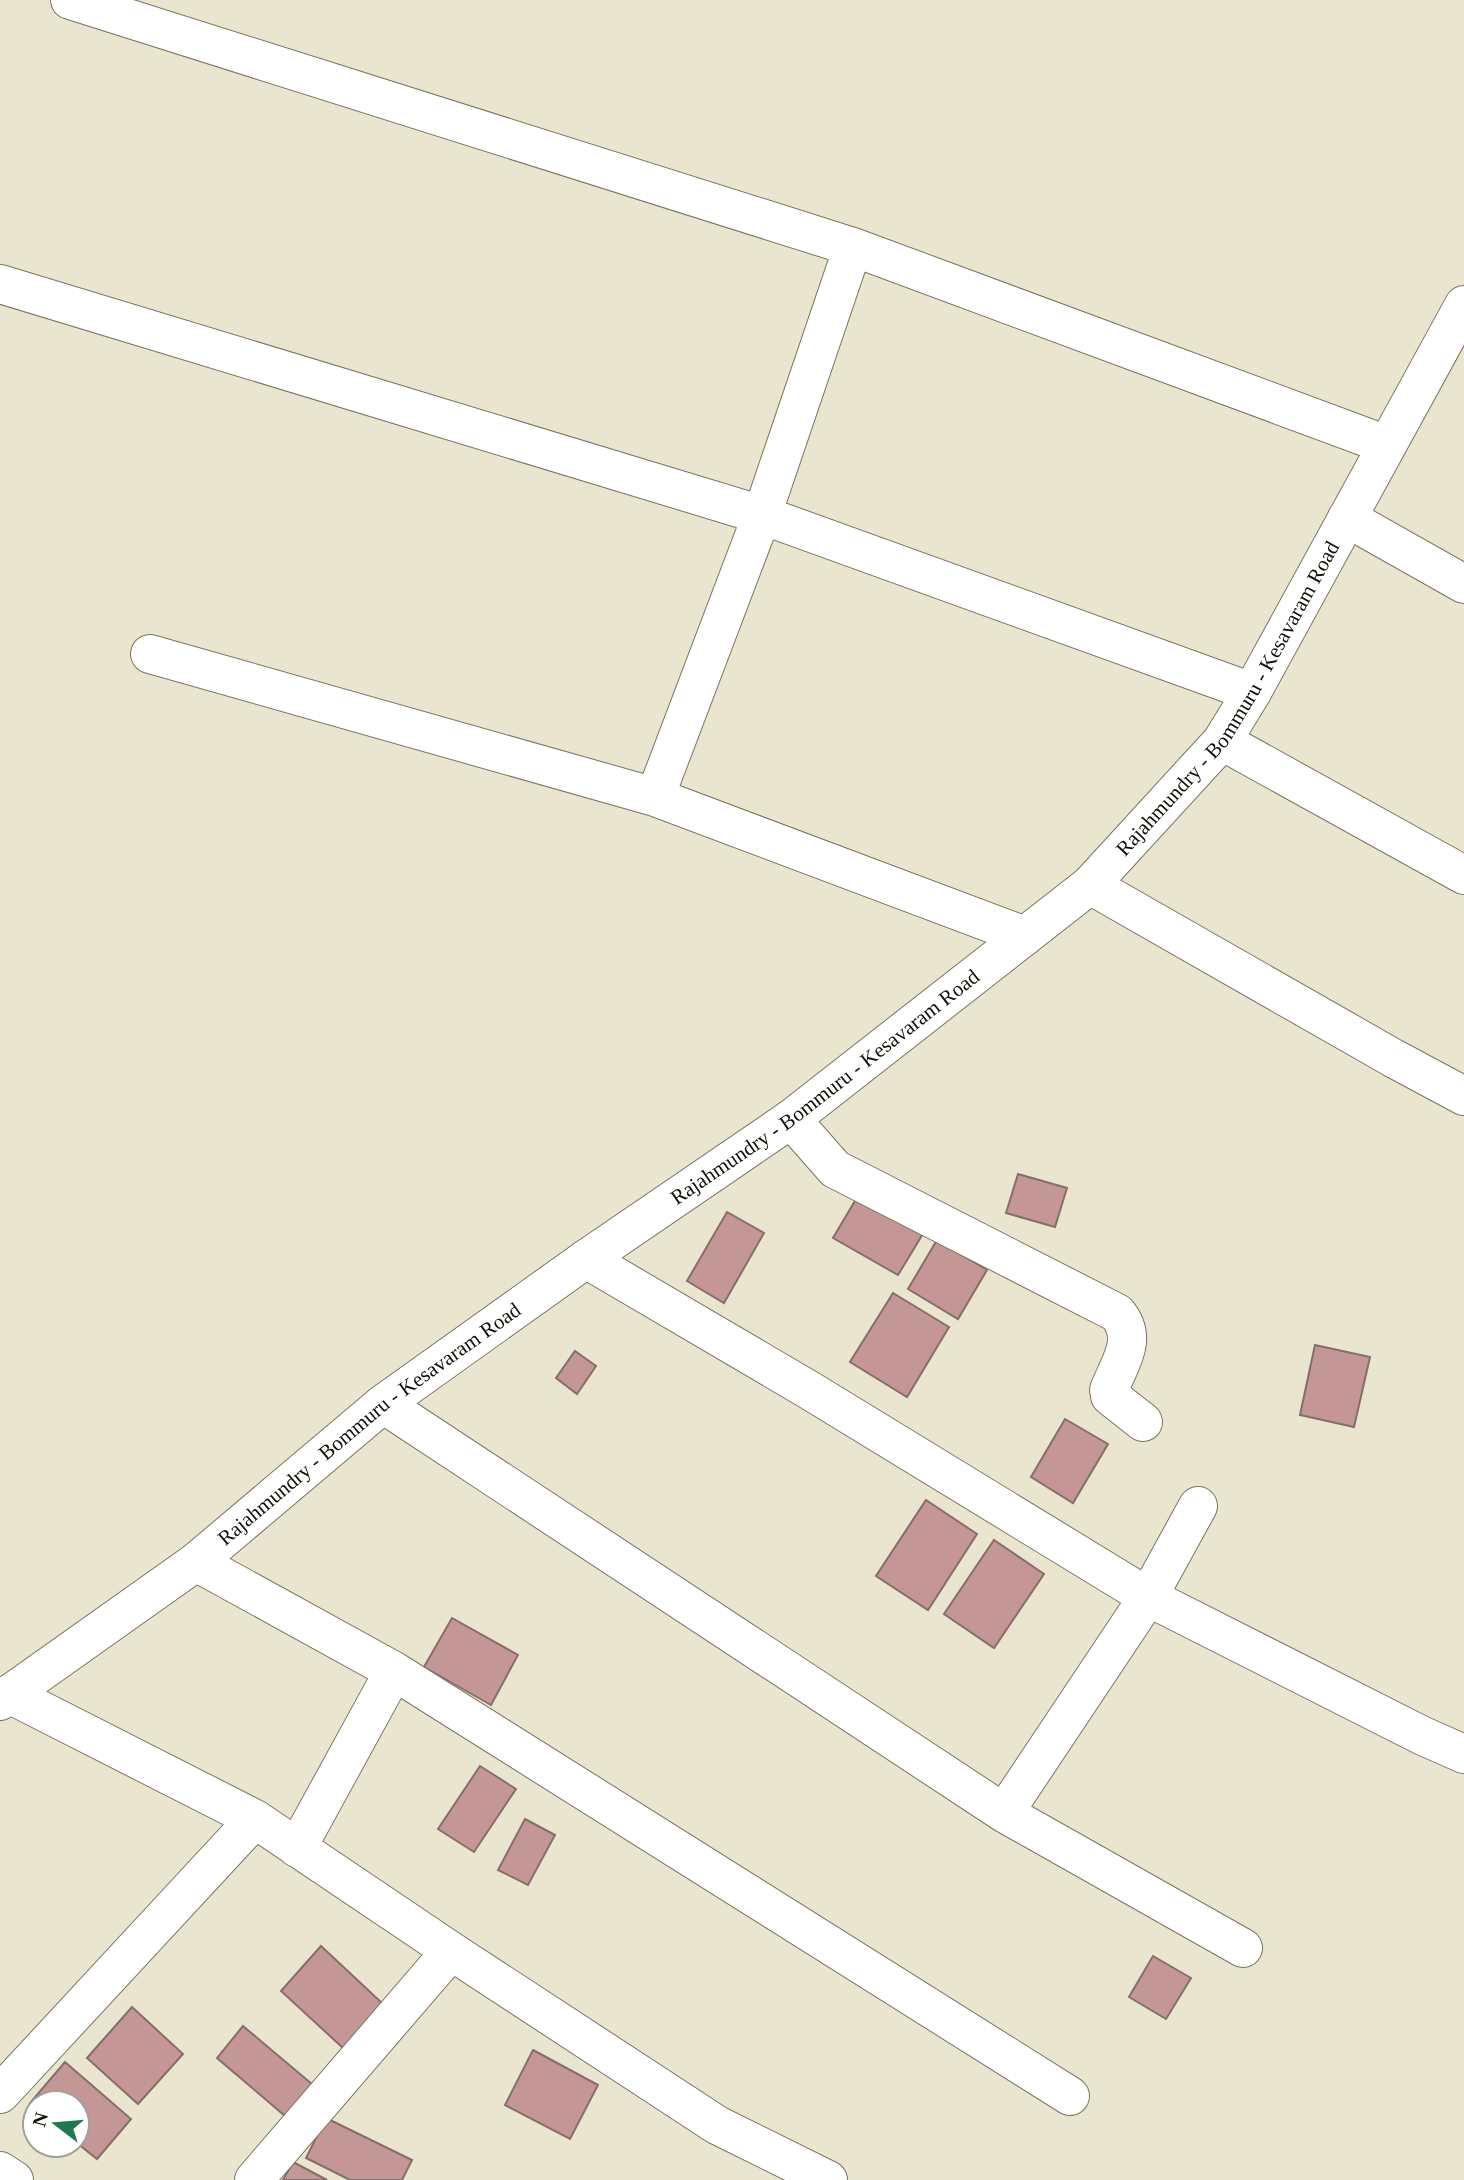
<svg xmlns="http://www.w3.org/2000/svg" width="1464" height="2180" font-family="Georgia,serif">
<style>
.building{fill:#c49796;stroke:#856e6c;stroke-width:2}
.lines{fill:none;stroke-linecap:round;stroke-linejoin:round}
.minor-casing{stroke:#7a7561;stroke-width:40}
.major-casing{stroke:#7a7561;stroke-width:40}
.minor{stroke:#fff;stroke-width:38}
.major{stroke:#fff;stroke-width:38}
.labels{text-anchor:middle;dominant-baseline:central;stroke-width:6;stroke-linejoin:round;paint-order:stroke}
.street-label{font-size:21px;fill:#111008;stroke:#fff}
</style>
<rect width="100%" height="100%" fill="#eae5ce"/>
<!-- building -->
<path class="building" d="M1018 1174 1067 1188 1055 1227 1006 1213Z
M859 1194 924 1232 898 1275 833 1238Z
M727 1212 764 1233 724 1303 687 1281Z
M937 1240 987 1270 958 1319 908 1289Z
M893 1293 949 1327 907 1397 850 1362Z
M1315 1345 1370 1357 1354 1427 1300 1415Z
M575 1351 596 1366 577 1394 556 1378Z
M1065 1419 1108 1444 1073 1503 1031 1477Z
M926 1500 977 1534 928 1610 876 1576Z
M994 1540 1044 1574 994 1648 944 1614Z
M452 1618 518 1655 491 1705 424 1667Z
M480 1766 516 1789 474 1852 438 1829Z
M525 1819 555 1835 528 1885 498 1870Z
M321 1946 383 2004 343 2048 281 1991Z
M1153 1956 1191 1978 1166 2019 1129 1997Z
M132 2007 183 2054 138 2104 87 2058Z
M243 2026 312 2084 285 2116 217 2058Z
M533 2050 598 2085 570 2139 505 2105Z
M65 2062 131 2119 97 2159 77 2143V2103H35V2107L30 2103Z
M326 2118 412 2160 402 2180H350L306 2158Z
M293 2162 327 2180H283Z"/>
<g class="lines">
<defs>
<path id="minor" d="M70 0 853 247
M0 284 762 515 1252 692
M1347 518 1464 584
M150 654 655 797 762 515 853 247 1387 445
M1222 741 1464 875
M655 797 1025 936
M1090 885 1393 1058 1464 1096
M791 1119 835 1169 1117 1313C1139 1339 1120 1362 1109 1390L1110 1396 1143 1422
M586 1259 809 1390 1148 1597 1423 1736 1464 1754
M383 1404 1004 1813 1243 1948
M196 1562 394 1671 1070 2096
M9 1694 255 1819 451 1951 717 2125 828 2180
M1004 1813 1148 1597 1198 1506
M297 1848 394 1671
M0 2094 255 1819
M0 2171 14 2180
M254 2180 451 1951"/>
<g id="major">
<path id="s1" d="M0 1701 196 1562 383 1404 586 1259 791 1119 1090 885 1222 741 1252 692 1464 305"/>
</g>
</defs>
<!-- minor casing -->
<use href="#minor" class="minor-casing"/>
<!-- major casing -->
<use href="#major" class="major-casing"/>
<!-- minor -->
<use href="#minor" class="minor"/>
<!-- major -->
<use href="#major" class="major"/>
</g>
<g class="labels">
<!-- street labels -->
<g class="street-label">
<text stroke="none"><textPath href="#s1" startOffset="1596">Rajahmundry - Bommuru - Kesavaram Road</textPath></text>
<text stroke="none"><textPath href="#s1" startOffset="1029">Rajahmundry - Bommuru - Kesavaram Road</textPath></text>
<text stroke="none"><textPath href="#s1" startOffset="462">Rajahmundry - Bommuru - Kesavaram Road</textPath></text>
</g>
</g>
<!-- north arrow -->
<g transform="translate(56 2124) rotate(286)"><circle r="33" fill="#ffffff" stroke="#a09f9c" stroke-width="2"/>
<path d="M0-5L12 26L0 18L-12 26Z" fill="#1e794f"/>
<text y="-10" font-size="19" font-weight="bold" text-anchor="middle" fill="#111008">N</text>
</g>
</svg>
